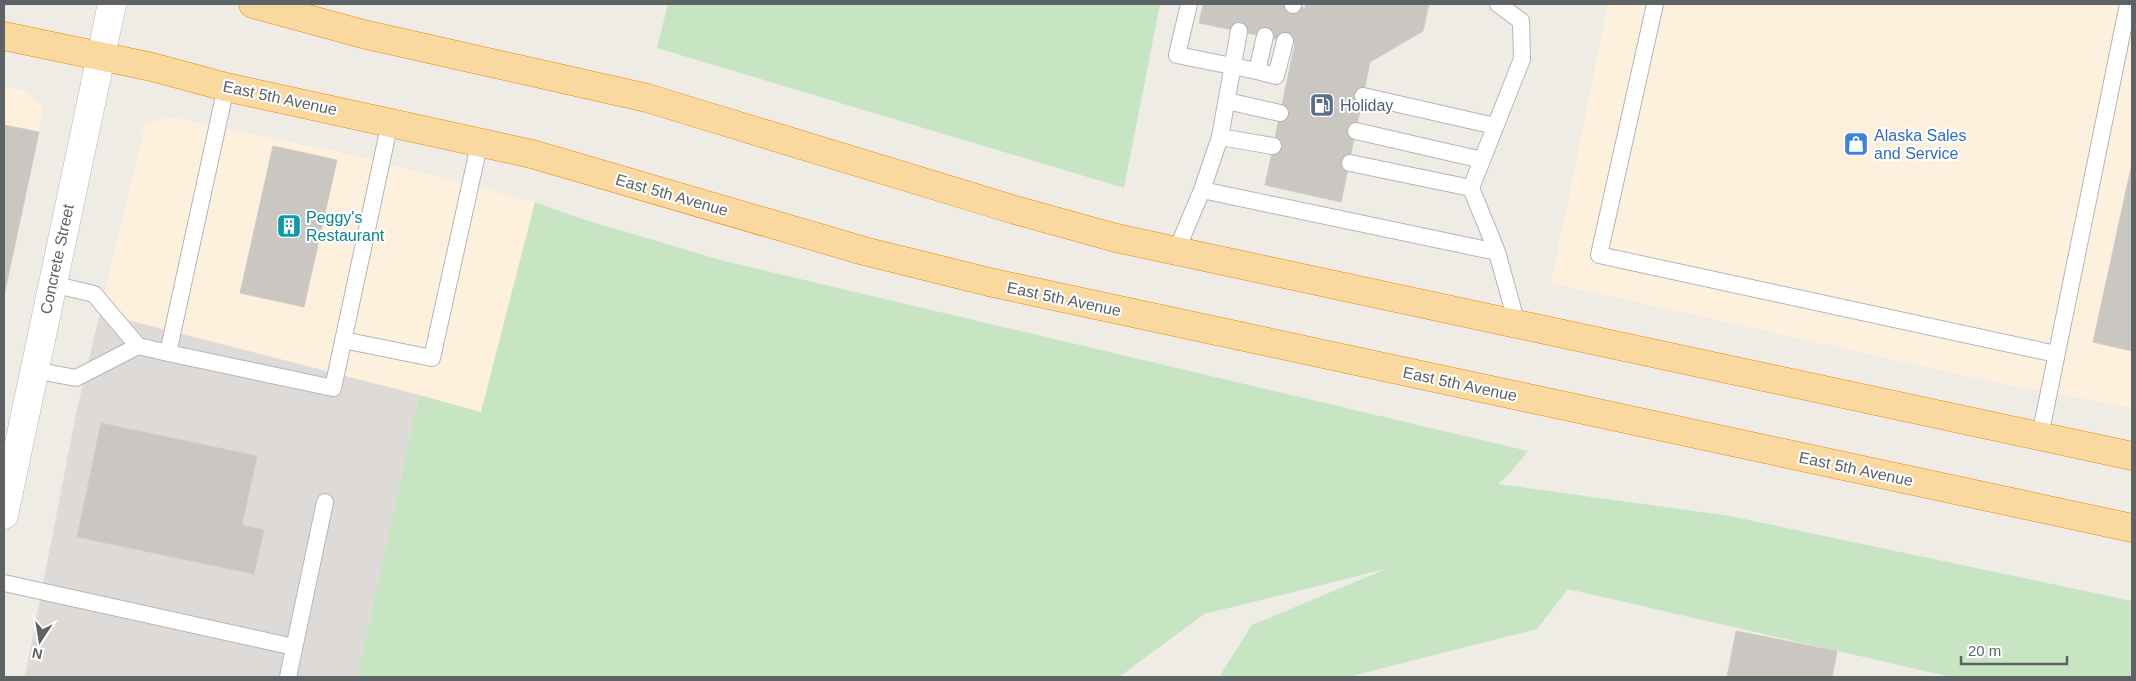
<svg xmlns="http://www.w3.org/2000/svg" width="2136" height="681" font-family="Helvetica,sans-serif">
<style>
.commercial{fill:#fdf0dc}
.industrial{fill:#dedad7}
.green{fill:#c8e5c3}
.building{fill:#cac6c1;stroke:#d3ccc4}
.lines{fill:none;stroke-linecap:round;stroke-linejoin:round}
.service-casing{stroke:#b2b6b9;stroke-width:18}
.minor-casing{stroke:#b2b6b9;stroke-width:29}
.trunk-casing{stroke:#ec8208;stroke-width:29}
.service{stroke:#fff;stroke-width:16}
.minor{stroke:#fff;stroke-width:28}
.trunk{stroke:#fad9a0;stroke-width:28}
.labels{text-anchor:middle;dominant-baseline:central;stroke-width:4;stroke-linejoin:round;paint-order:stroke}
.street-label{font-size:16px;fill:#5d6265;stroke:#fff}
.service-label{font-size:16px;fill:#4e5e75;stroke:#fff;text-anchor:start}
.shop-label{font-size:16px;fill:#366cbe;stroke:#fff;text-anchor:start}
.culture-label{font-size:16px;fill:#0d838f;stroke:#fff;text-anchor:start}
</style>
<rect width="100%" height="100%" fill="#efebe5"/>
<!-- commercial -->
<path class="commercial" d="M1608 4H2132V408L1998 383 1551 283Z
M4 86 26 91 43 108 4 285Z
M171 117 344 153 535 202 481 412 413 393 100 313 145 124Z"/>
<!-- industrial -->
<path class="industrial" d="M100 313 419 395 357 677H25L76 414Z"/>
<!-- green -->
<path class="green" d="M668 4H1160L1124 188 657 48Z
M535 202 582 219 724 261 1528 451 1510 473 1498 484 1730 516 2132 601V677H1951L1568 589 1537 629 1348 677H1219L1252 625 1386 569 1204 614 1119 677H357L419 395 481 412Z"/>
<!-- building -->
<path class="building" d="M1203 4H1287L1305 8 1306 4H1429L1423 31 1370 62 1341 202 1265 185 1295 43 1199 23Z
M4 125 39 132 4 296Z
M273 146 337 160 304 307 240 293Z
M2132 163V351L2093 342Z
M101 423 257 456 242 525 264 530 254 574 77 537Z
M1736 631 1837 651 1832 677H1727Z"/>
<g class="lines">
<defs>
<path id="service" d="M1189 4 1177 55 1257 71 1265 36
M1655 4 1599 255 2056 354
M1293 5V4
M1257 71 1276 76 1285 41
M226 87 168 353 333 388 390 122
M1363 96 1495 126
M1227 101 1280 113
M1356 131 1482 160
M1220 137 1239 31
M1350 163 1471 188 1497 252 1517 324
M1471 188 1522 59 1521 21 1498 4
M1202 190 1497 252
M1176 252 1202 190 1220 137 1273 146
M52 284 94 294 138 346
M343 340 432 358 480 141
M34 370 76 378 138 346 168 353
M2040 436 2128 4
M4 583 294 647
M288 677 325 502"/>
<path id="minor" d="M4 515 112 4"/>
<path id="trunk" d="M253 4 363 34 647 98 1015 210 1116 238 2132 456
M4 36 152 67 226 87 532 154 864 251 989 282 2132 528"/>
</defs>
<!-- service casing -->
<use href="#service" class="service-casing"/>
<!-- minor casing -->
<use href="#minor" class="minor-casing"/>
<!-- trunk casing -->
<use href="#trunk" class="trunk-casing"/>
<!-- service -->
<use href="#service" class="service"/>
<!-- minor -->
<use href="#minor" class="minor"/>
<!-- trunk -->
<use href="#trunk" class="trunk"/>
</g>
<!-- icons -->
<defs>
<symbol id="fuel-square" viewBox="-11 -11 22 22"><rect x="-9" y="-9" width="18" height="18" rx="4" fill="#5c6f8a" stroke="#fff"/><path d="M-5.5-6h7V0h2V4h1.3V-2.5L3-4.5l.8-.8L6-3V5H2.5V1h-1V6h-7ZM-4.2-4.7v3.2H.2V-4.7Z" fill="#fff"/></symbol>
<symbol id="shop-square" viewBox="-11 -11 22 22"><rect x="-9" y="-9" width="18" height="18" rx="4" fill="#3f7fe0" stroke="#fff"/><path d="M-5-2.5h2.3a2.7 3.5 0 0 1 5.4 0H5L5.5 6h-11ZM-1.5-2.5h3a1.5 2.3 0 0 0-3 0Z" fill="#fff"/></symbol>
<symbol id="building-square" viewBox="-11 -11 22 22"><rect x="-9" y="-9" width="18" height="18" rx="4" fill="#0f9aa8" stroke="#fff"/><path d="M-4-6H4V6H1V3H-1V6H-4ZM-2.5-4.3h1.7v1.8h-1.7ZM.8-4.3h1.7v1.8H.8ZM-2.5-1h1.7V.8h-1.7ZM.8-1h1.7V.8H.8Z" fill="#fff"/></symbol>
</defs>
<g fill-rule="evenodd">
<use href="#fuel-square" x="1308" y="91" width="28" height="28"/>
<use href="#shop-square" x="1842" y="130" width="28" height="28"/>
<use href="#building-square" x="275" y="212" width="28" height="28"/>
</g>
<g class="labels">
<!-- street labels -->
<g class="street-label">
<text transform="translate(280 98) rotate(12)">East 5th Avenue</text>
<text transform="translate(672 195) rotate(16)">East 5th Avenue</text>
<text transform="translate(57 259) rotate(-78)">Concrete Street</text>
<text transform="translate(1064 299) rotate(12)">East 5th Avenue</text>
<text transform="translate(1460 384) rotate(12)">East 5th Avenue</text>
<text transform="translate(1856 469) rotate(12)">East 5th Avenue</text>
</g>
<!-- service labels -->
<g class="service-label">
<text x="1340" y="105">Holiday</text>
</g>
<!-- shop labels -->
<g class="shop-label">
<text x="1874" y="135">Alaska Sales<tspan x="1874" dy="18">and Service</tspan></text>
</g>
<!-- culture labels -->
<g class="culture-label">
<text x="306" y="217">Peggy's<tspan x="306" dy="18">Restaurant</tspan></text>
</g>
</g>
<!-- border -->
<rect width="2136" height="681" fill="none" stroke="#5d6265" stroke-width="10"/>
<!-- north arrow -->
<g transform="translate(40 641) rotate(192)" stroke="#ffffff" stroke-width="4" paint-order="stroke">
<path d="M0-4L9 19L0 12L-9 19Z" fill="#5d6265"/>
<text y="-8" font-size="14" font-weight="bold" text-anchor="middle" fill="#5d6265">N</text>
</g>
<!-- scale -->
<path d="M1961 656v8h106v-8" fill="none" stroke="#5d6265" stroke-width="2.5"/>
<text x="1968" y="656" font-size="15" fill="#5d6265" stroke="#ffffff" stroke-width="4" paint-order="stroke">20 m</text>
</svg>
